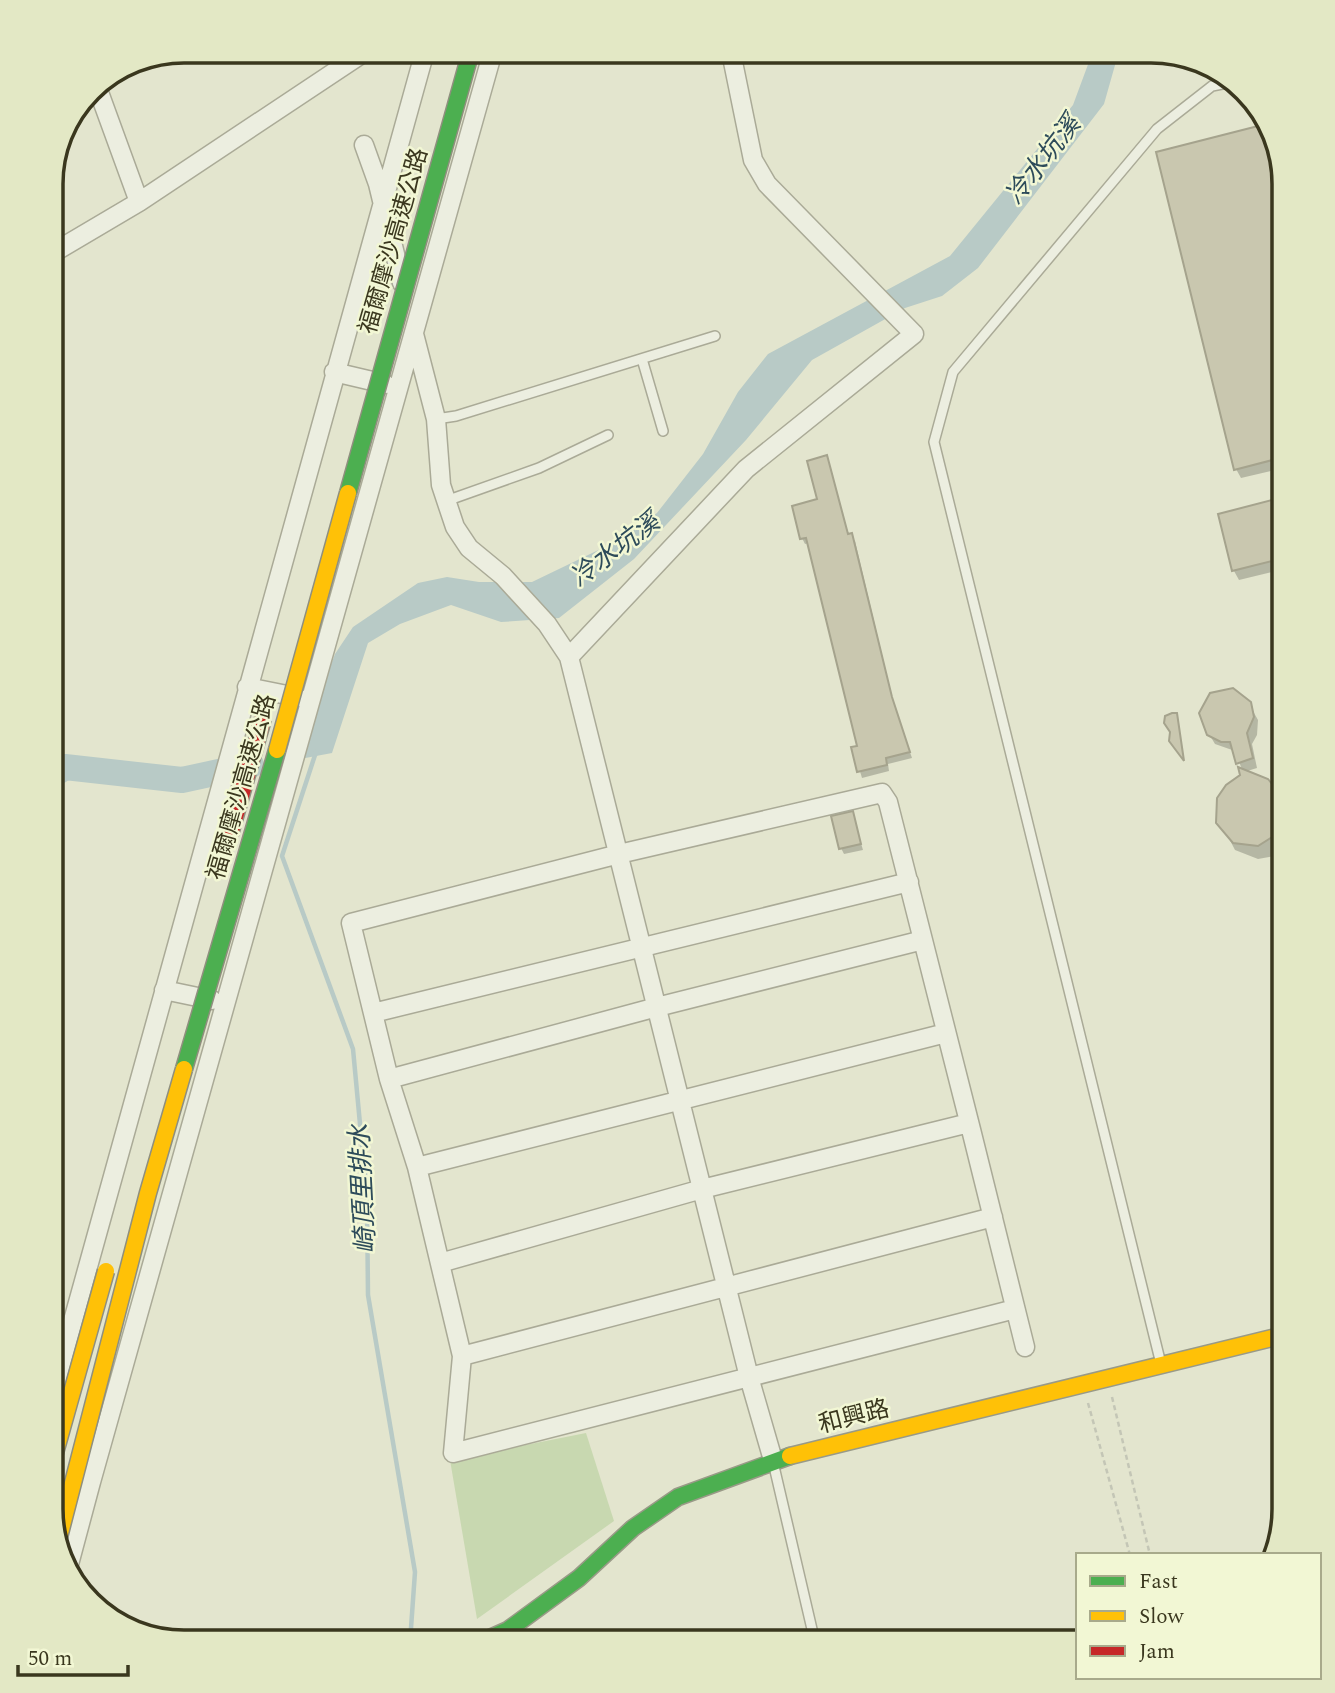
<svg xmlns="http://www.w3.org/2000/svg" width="1335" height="1693" font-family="Spectral,'Noto Sans TC',serif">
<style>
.green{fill:#c8d8b0}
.water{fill:#b8cac6}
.shadow{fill:#0003}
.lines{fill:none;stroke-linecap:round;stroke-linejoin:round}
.stream{stroke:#b8cac6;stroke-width:4.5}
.river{stroke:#b8cac6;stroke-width:26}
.building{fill:#c9c7af;stroke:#a5a38d;stroke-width:2}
.lane-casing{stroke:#aaaa97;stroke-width:12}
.street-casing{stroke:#aaaa97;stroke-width:21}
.fast-casing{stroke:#999a87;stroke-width:19}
.slow-casing{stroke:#999a87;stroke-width:19}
.path{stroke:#c4c6b6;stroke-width:2.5;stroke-dasharray:5 3.5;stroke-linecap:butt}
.lane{stroke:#eceee0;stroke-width:9}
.street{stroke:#eceee0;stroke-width:18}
.fast{stroke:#4caf50;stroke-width:16}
.slow{stroke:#ffc107;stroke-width:16}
.fast-bridge-casing{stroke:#8f8f7e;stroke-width:19;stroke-linecap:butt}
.slow-bridge-casing{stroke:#8f8f7e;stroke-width:19;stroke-linecap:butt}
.jam-bridge-casing{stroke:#8f8f7e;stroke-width:19;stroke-linecap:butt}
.fast-bridge{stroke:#4caf50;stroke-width:16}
.slow-bridge{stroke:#ffc107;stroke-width:16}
.jam-bridge{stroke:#c62828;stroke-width:16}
.labels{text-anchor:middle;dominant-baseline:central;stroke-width:5;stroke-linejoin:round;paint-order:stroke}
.street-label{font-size:24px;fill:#3a371e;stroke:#f2f7d4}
.water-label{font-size:26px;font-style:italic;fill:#2d4b5a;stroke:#f2f7d4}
.rim{fill:none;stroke:#3a371e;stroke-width:3.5}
</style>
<rect width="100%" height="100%" fill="#e3e5ce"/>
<!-- green -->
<path class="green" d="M586 1433 614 1521 477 1619 450 1460Z"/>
<!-- water -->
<path class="water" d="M1093 51H1119L1104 104 978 268 942 296 905 308 812 360 746 440 634 559 559 618 501 622 451 605 400 624 368 643 332 753 300 759 303 739 335 654 353 627 418 583 447 577 479 582H532L615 542 657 513 703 454 738 392 768 354 950 256 1073 105Z"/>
<!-- shadow -->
<path class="shadow" d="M1267 126 1284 184V468L1241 478 1236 469 1158 154Z
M827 457 849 536 855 541 894 705 912 758 888 764 889 771 862 778 853 748 859 747 809 543 805 544 802 538 819 501Z
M1284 498V569L1239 580 1234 571 1220 515Z
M1232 690 1245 697 1258 720 1257 735 1252 744 1257 768 1244 772 1273 786 1284 805V847L1274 856 1258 859 1235 850 1217 815 1243 772 1235 751 1215 744 1209 734Z
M852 813 863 850 844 854 841 848Z"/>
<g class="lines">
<!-- stream -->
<path class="stream" d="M316 752 282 856 353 1049 367 1199 368 1295 415 1572 410 1642"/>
<!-- river -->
<path class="river" d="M51 776 65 767 182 780 251 765"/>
</g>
<!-- building -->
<path class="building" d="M1266 124 1284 184V457L1234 470 1156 152Z
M827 455 848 534 852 533 892 697 910 752 886 758 887 765 857 772 851 747 857 746 806 538 800 539 792 506 817 499 807 461Z
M1284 497V558L1232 571 1218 514Z
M1233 688 1251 702 1254 717 1247 733 1253 758 1236 764 1230 742H1221L1207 735 1199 713 1210 693Z
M1172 713H1177L1184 761 1169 741 1170 732 1164 723 1165 716Z
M1238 767 1268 779 1284 799V822L1280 832 1258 846 1233 843 1216 823 1217 798 1226 785 1240 775Z
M853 811 861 844 839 849 831 816Z"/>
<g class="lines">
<defs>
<path id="lane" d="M724 51 732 57 761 51
M642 359 663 431
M436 419 456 416 715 336
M446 501 539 468 608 435
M1161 1364 934 442 953 372 1157 129 1212 86 1232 82
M773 1462 815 1642"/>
<path id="street" d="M96 84 139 202
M364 145 378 184 402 283
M51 254 139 202 366 51
M414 334 436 419 441 485 455 527 469 548 503 576 547 624 569 657 749 1377 773 1460
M334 372 385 384
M569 657 746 469 914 334 767 184 753 160 732 57
M247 687 297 697
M164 990 212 1000
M373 1013 909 882
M389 1079 657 1007 923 940
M417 1167 946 1033
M440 1263 702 1189 969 1123
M1015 1309 453 1453 462 1356 417 1167 389 1079 351 923 619 854 882 793 888 802C935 984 980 1165 1025 1347
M462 1356 993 1217
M51 1400 425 51
M91 1482 493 51
M68 1568 91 1482 82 1480"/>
<path id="fast" d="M481 1642 508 1630 579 1578 633 1528 678 1497 790 1456"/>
<path id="slow" d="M790 1456 1284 1335"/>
</defs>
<!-- lane casing -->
<use href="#lane" class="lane-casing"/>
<!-- street casing -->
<use href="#street" class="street-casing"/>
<!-- fast casing -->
<use href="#fast" class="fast-casing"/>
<!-- slow casing -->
<use href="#slow" class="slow-casing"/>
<!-- path -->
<path class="path" d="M1112 1397 1150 1555
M1088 1403 1130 1555"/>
<!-- lane -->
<use href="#lane" class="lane"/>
<!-- street -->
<use href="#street" class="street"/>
<!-- fast -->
<use href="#fast" class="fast"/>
<!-- slow -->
<use href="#slow" class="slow"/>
<defs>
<path id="fast-bridge" d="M348 493 471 51
M184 1069 277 750"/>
<path id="slow-bridge" d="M277 750 348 493
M51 1467 106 1271
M59 1537 148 1193 184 1069"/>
<path id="jam-bridge" d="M230 834 263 719"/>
</defs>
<!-- fast-bridge casing -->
<use href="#fast-bridge" class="fast-bridge-casing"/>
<!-- slow-bridge casing -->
<use href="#slow-bridge" class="slow-bridge-casing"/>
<!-- jam-bridge casing -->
<use href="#jam-bridge" class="jam-bridge-casing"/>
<!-- fast-bridge -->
<use href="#fast-bridge" class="fast-bridge"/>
<!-- slow-bridge -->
<use href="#slow-bridge" class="slow-bridge"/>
<!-- jam-bridge -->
<use href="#jam-bridge" class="jam-bridge"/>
</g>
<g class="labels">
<!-- street labels -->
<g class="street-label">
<text transform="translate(394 241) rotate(-74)">福爾摩沙高速公路</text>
<text transform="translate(242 787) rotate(-74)">福爾摩沙高速公路</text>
<text transform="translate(854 1417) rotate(-14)">和興路</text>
</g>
<!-- water labels -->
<g class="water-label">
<text transform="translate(1043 160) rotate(-52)">冷水坑溪</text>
<text transform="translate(615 550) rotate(-37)">冷水坑溪</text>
<text transform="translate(363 1189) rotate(-93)">崎頂里排水</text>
</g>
</g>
<!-- crop -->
<path d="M0 0H1335V1693H0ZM184 63H1151A121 121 0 0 1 1272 184V1509A121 121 0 0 1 1151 1630H184A121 121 0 0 1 63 1509V184A121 121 0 0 1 184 63Z" fill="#e3e8c5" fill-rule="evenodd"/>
<path class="rim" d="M184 63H1151A121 121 0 0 1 1272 184V1509A121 121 0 0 1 1151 1630H184A121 121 0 0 1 63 1509V184A121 121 0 0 1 184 63Z"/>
<!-- legend -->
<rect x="1076" y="1553" width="245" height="126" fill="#f2f7d4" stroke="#a8aa8b" stroke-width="2"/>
<rect x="1090" y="1576" width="35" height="10" fill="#4caf50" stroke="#a8aa8b" stroke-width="2"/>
<text x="1139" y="1588" font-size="21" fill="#3a371e">Fast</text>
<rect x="1090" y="1611" width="35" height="10" fill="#ffc107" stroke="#a8aa8b" stroke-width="2"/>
<text x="1139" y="1623" font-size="21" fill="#3a371e">Slow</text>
<rect x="1090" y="1646" width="35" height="10" fill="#c62828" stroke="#a8aa8b" stroke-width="2"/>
<text x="1139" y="1658" font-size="21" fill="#3a371e">Jam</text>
<!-- scale -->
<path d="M18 1665v10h110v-10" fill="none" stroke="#3a371e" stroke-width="3.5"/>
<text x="28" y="1665" font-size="21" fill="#3a371e" stroke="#f2f7d4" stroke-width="5" paint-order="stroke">50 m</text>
</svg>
